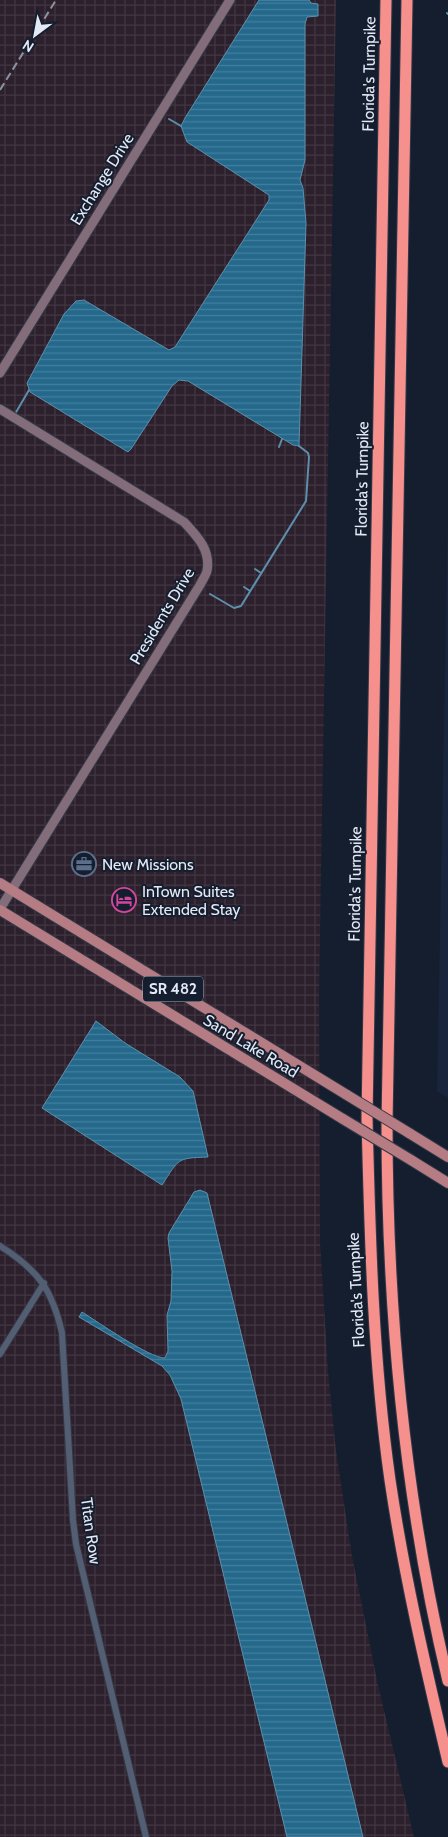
<svg xmlns="http://www.w3.org/2000/svg" width="448" height="1837" font-family="Cabin,sans-serif">
<style>
.built{fill:#19253c}
.industrial{fill:url(#industrial-grid)}
.water{fill:url(#water-rules);stroke:#5d8fac}
.lines{fill:none;stroke-linecap:round;stroke-linejoin:round}
.stream{stroke:#5d8fac;stroke-width:2}
.street-casing{stroke:#343948;stroke-width:8}
.secondary-casing{stroke:#343948;stroke-width:11}
.primary-casing{stroke:#343948;stroke-width:12}
.highway-casing{stroke:#343948;stroke-width:13}
.street{stroke:#545e73;stroke-width:6}
.secondary{stroke:#846d7b;stroke-width:9}
.primary{stroke:#b57c83;stroke-width:10}
.highway{stroke:#f5908d;stroke-width:11}
.rail{stroke:#8b93a1;stroke-width:2;stroke-dasharray:8 4;stroke-linecap:butt}
.primary-bridge-casing{stroke:#343948;stroke-width:12;stroke-linecap:butt}
.primary-bridge{stroke:#b57c83;stroke-width:10}
.labels{text-anchor:middle;dominant-baseline:central;stroke-width:4;stroke-linejoin:round;paint-order:stroke}
.shield{fill:#151e2f;stroke:#a5acba;stroke-width:1}
.shield-label{font-size:15px;font-weight:bold;fill:#e3e9f5}
.street-label{font-size:16px;fill:#e3e9f5;stroke:#151e2f}
.poi-label{font-size:16px;fill:#e3e9f5;stroke:#151e2f;text-anchor:start}
</style>
<defs>
<pattern id="industrial-grid" width="8" height="8" patternUnits="userSpaceOnUse" patternTransform="scale(1.25)"><rect width="8" height="8" fill="#2d202d"/><path d="M0 4h8M4 0v8" fill="none" stroke="#413642"/></pattern>
<pattern id="water-rules" width="6" height="5" patternUnits="userSpaceOnUse" patternTransform="scale(1.25)"><rect width="6" height="5" fill="#24698c"/><path d="M0 2.5h6" fill="none" stroke="#447e9d"/></pattern>
</defs>
<rect width="100%" height="100%" fill="#151e2f"/>
<!-- built -->
<path class="built" d="M448 513V1098L437 1091Z"/>
<!-- industrial -->
<path class="industrial" d="M0 0H336L321 868 319 998 320 1242 328 1371 336 1451 352 1556 378 1685 414 1837H0Z"/>
<!-- water -->
<path class="water" d="M259 0H309L311 3 318 4V16L307 17 305 24V160L300 180 303 188 306 223 299 446 293 445 188 381 179 380 172 386 131 449 128 452 30 392 27 383 64 314 76 301 84 300 169 350 175 347 269 200V195L187 142 181 126 185 118Z
M96 1021 125 1043 180 1077 193 1091 208 1157C176 1158 179 1159 162 1185L42 1108Z
M200 1190 207 1193 363 1837H287L181 1399 170 1375 162 1366 79 1317 82 1312C98 1322 149 1358 165 1358L168 1351 167 1315 171 1301 172 1271 168 1238 169 1233 194 1192Z"/>
<g class="lines">
<!-- stream -->
<path class="stream" d="M447 13 448 14
M169 119 181 126
M15 414 29 390
M279 447 282 439
M255 569 261 573
M244 587 250 591
M210 594 234 608 241 606 306 501 309 457 308 453 299 446"/>
<defs>
<path id="street" d="M0 1246C38 1270 52 1289 62 1333L73 1520 76 1544 146 1837
M0 1354 44 1283"/>
<path id="secondary" d="M0 373 230 0
M0 409 184 522C197 536 211 550 207 571 206 575 202 581 200 585L0 909"/>
<path id="primary" d="M0 883 347 1095
M0 910 343 1119
M409 1133 448 1157
M411 1160 448 1183"/>
<path id="highway" d="M386 0 367 1118C370 1239 373 1360 390 1480 404 1575 426 1669 448 1762
M407 0 387 1123C387 1311 404 1498 448 1681"/>
</defs>
<!-- street casing -->
<use href="#street" class="street-casing"/>
<!-- secondary casing -->
<use href="#secondary" class="secondary-casing"/>
<!-- primary casing -->
<use href="#primary" class="primary-casing"/>
<!-- highway casing -->
<use href="#highway" class="highway-casing"/>
<!-- street -->
<use href="#street" class="street"/>
<!-- secondary -->
<use href="#secondary" class="secondary"/>
<!-- primary -->
<use href="#primary" class="primary"/>
<!-- highway -->
<use href="#highway" class="highway"/>
<!-- rail -->
<path class="rail" d="M0 90 56 0"/>
<defs>
<path id="primary-bridge" d="M347 1095 409 1133
M343 1119 411 1160"/>
</defs>
<!-- primary-bridge casing -->
<use href="#primary-bridge" class="primary-bridge-casing"/>
<!-- primary-bridge -->
<use href="#primary-bridge" class="primary-bridge"/>
</g>
<!-- icons -->
<defs>
<symbol id="office-ring" viewBox="-11 -11 22 22"><circle r="9.5" fill="#151e2f" stroke="#5c6f8a" stroke-width="1.5"/><path d="M-6-3h4V-5.5h4V-3h4V5H-6ZM-1-4.5V-3h2v-1.5ZM-6 0V1H6V0Z" fill="#5c6f8a"/></symbol>
<symbol id="hotel-ring" viewBox="-11 -11 22 22"><circle r="9.5" fill="#151e2f" stroke="#d1479c" stroke-width="1.5"/><path d="M-6-4.5h1.5V1H6V5H4.5V3h-9V5H-6ZM-4 0a1.8 1.8 0 1 1 3.6 0ZM.5 0V-2.5h3Q6-2.5 6 0Z" fill="#d1479c"/></symbol>
</defs>
<g fill-rule="evenodd">
<use href="#office-ring" x="70" y="850" width="28" height="28"/>
<use href="#hotel-ring" x="110" y="886" width="28" height="28"/>
</g>
<g class="labels">
<!-- shield labels -->
<rect class="shield" x="143" y="976.5" width="60" height="25" rx="4"/>
<g class="shield-label">
<text x="173" y="989">SR 482</text>
</g>
<!-- street labels -->
<g class="street-label">
<text transform="translate(369 74) rotate(-89)">Florida's Turnpike</text>
<text transform="translate(102 179) rotate(-58)">Exchange Drive</text>
<text transform="translate(362 479) rotate(-89)">Florida's Turnpike</text>
<text transform="translate(162 616) rotate(-59)">Presidents Drive</text>
<text transform="translate(355 884) rotate(-89)">Florida's Turnpike</text>
<text transform="translate(251 1046) rotate(31)">Sand Lake Road</text>
<text transform="translate(356 1290) rotate(-93)">Florida's Turnpike</text>
<text transform="translate(91 1531) rotate(82)">Titan Row</text>
</g>
<!-- poi labels -->
<g class="poi-label">
<text x="102" y="864">New Missions</text>
<text x="142" y="891">InTown Suites<tspan x="142" dy="18">Extended Stay</tspan></text>
</g>
</g>
<!-- north arrow -->
<g transform="translate(35 35) rotate(212)" stroke="#151e2f" stroke-width="4" paint-order="stroke">
<path d="M0-4L9 19L0 12L-9 19Z" fill="#e3e9f5"/>
<text y="-8" font-size="14" font-weight="bold" text-anchor="middle" fill="#e3e9f5">N</text>
</g>
</svg>
